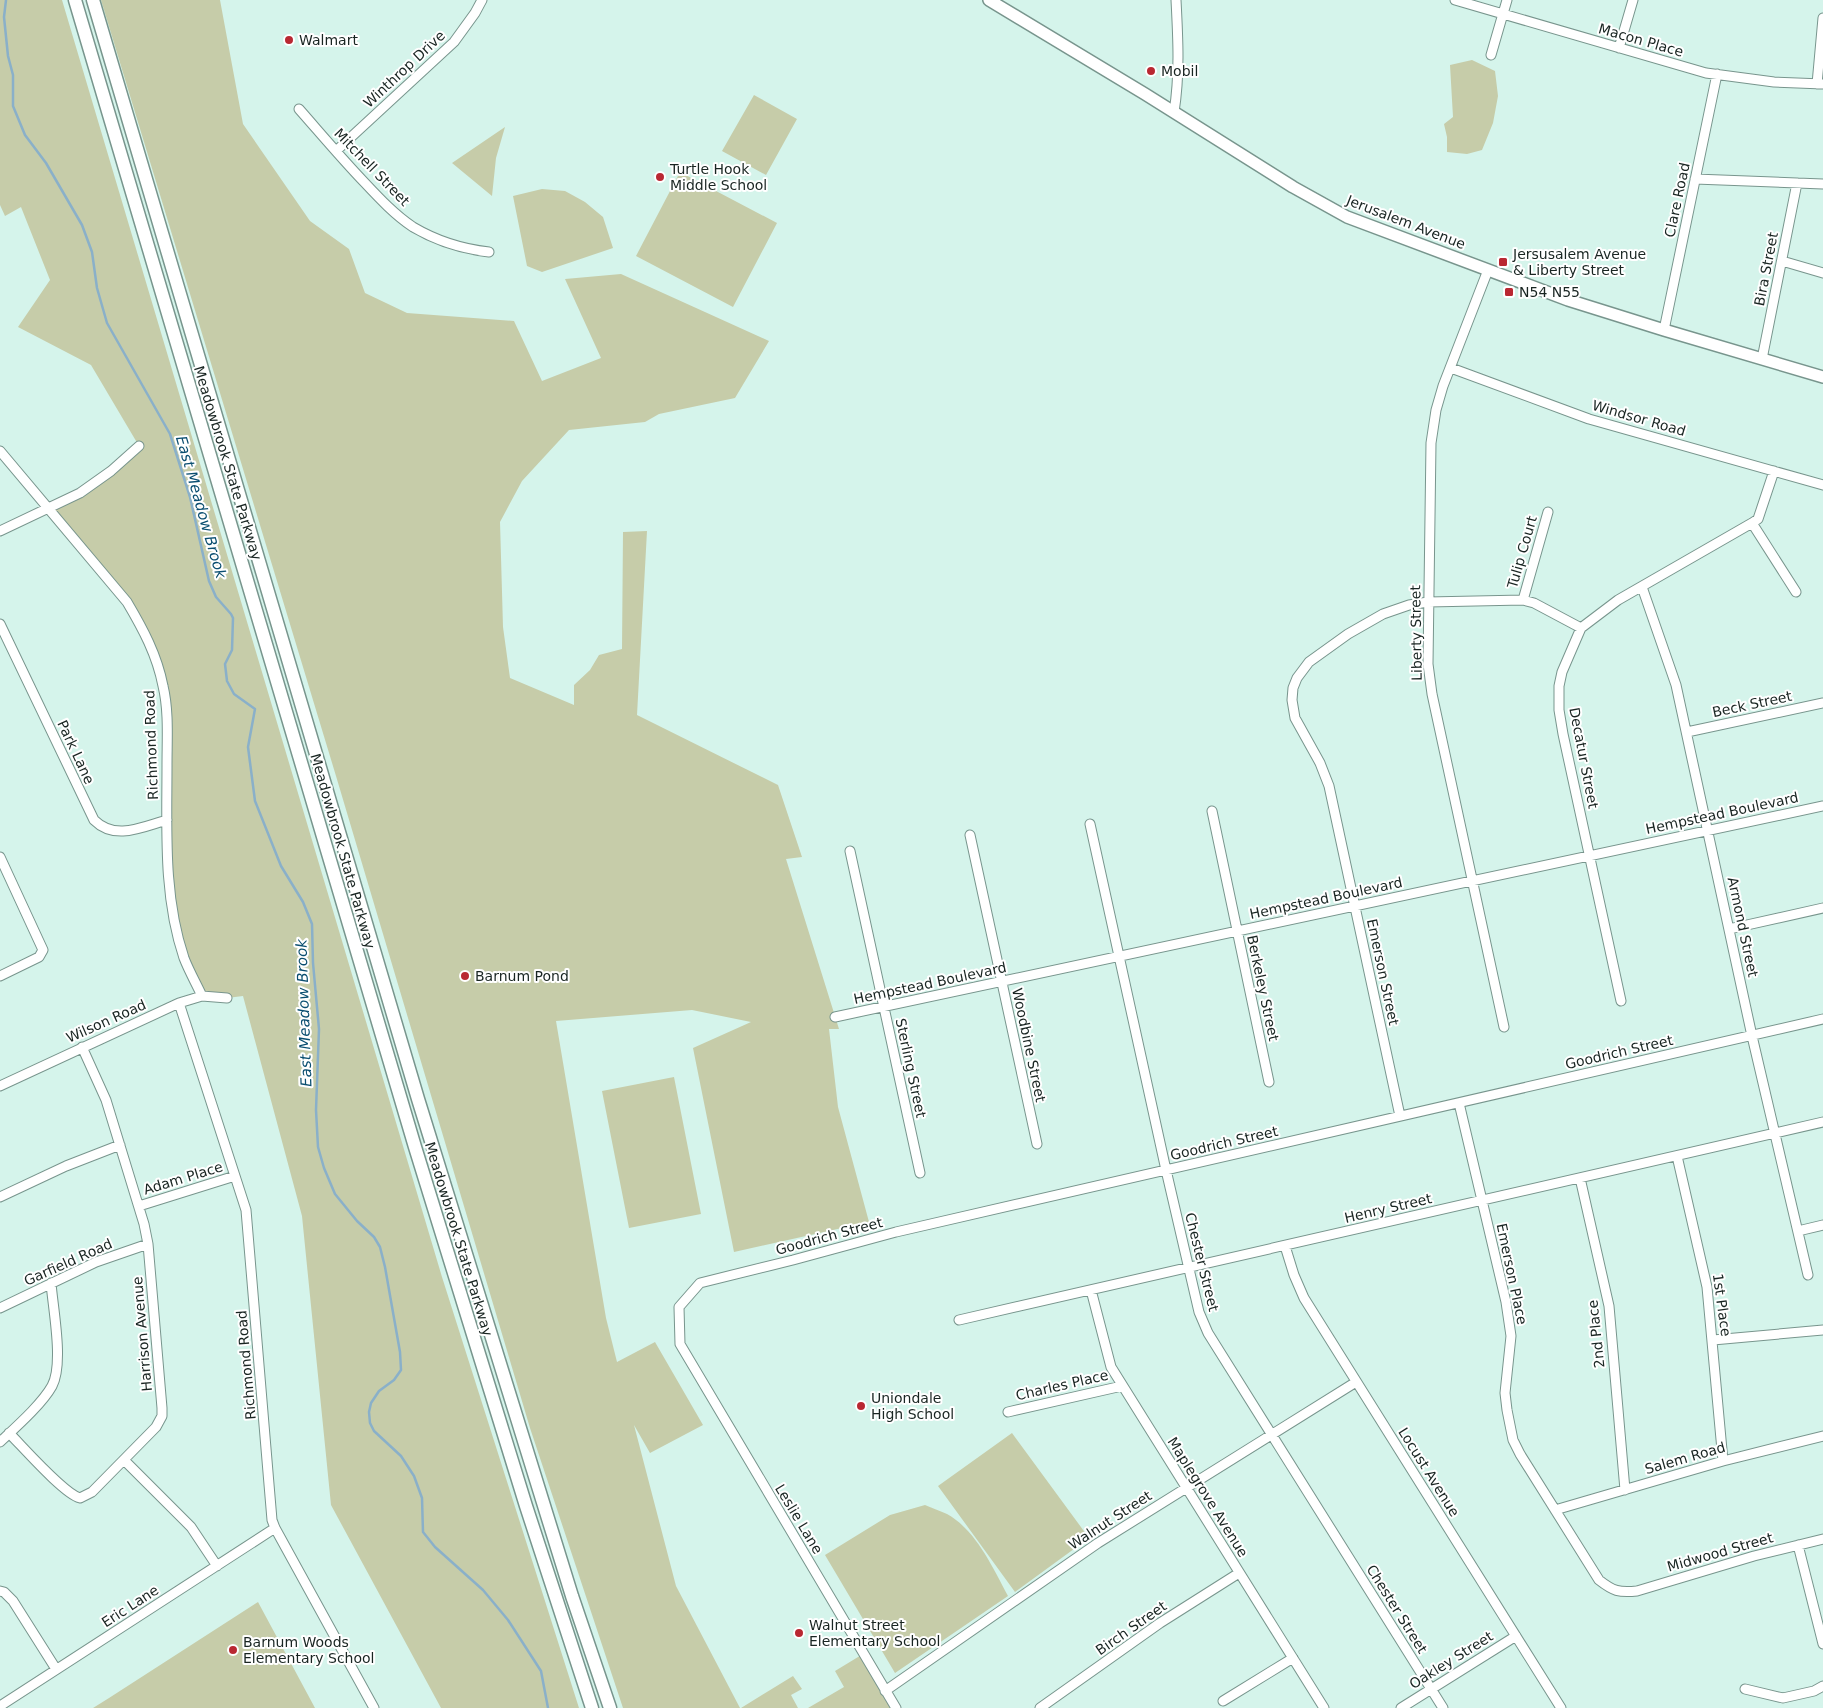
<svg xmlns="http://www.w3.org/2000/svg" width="1823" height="1708" font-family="'DejaVu Sans',sans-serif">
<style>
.green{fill:#c6cca9}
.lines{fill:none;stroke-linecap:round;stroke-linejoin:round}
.stream{stroke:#8ab0c9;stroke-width:2.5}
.minor-casing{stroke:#78958d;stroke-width:11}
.major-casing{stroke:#78958d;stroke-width:14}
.highway-casing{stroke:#78958d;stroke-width:15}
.minor{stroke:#fff;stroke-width:9}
.major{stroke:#fff;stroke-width:11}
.highway{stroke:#fff;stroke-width:12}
.poi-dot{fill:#b92832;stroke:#fff;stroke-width:2}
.labels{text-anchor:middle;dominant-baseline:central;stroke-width:4;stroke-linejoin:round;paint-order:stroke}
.poi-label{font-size:14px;fill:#192522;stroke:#fff;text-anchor:start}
.street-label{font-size:14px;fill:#192522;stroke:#fff}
.water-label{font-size:15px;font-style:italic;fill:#0a4e70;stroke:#fff}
</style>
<rect width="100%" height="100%" fill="#d5f4eb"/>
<!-- green -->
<path class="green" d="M0 0H62L442 1277 579 1708H441L331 1505 302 1216 243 996 227 998 202 996 188 967 172 909 167 712 143 629 49 508 80 493 139 446 91 365 18 327 50 280 21 207 5 216 0 205Z
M101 0H220L243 124 310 221 349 249 365 293 407 313 514 321 542 381 601 358 565 279 621 274 769 341 735 398 659 414 645 422 569 430 522 481 500 522 503 627 510 678 574 705V685L590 670 599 655 622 649 623 532 647 531 637 715 778 785 802 857 786 859 839 1029H829L838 1107 869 1222 734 1252 693 1048 751 1022 692 1010 556 1021 606 1318 617 1362 655 1342 703 1425 650 1453 634 1425 676 1586 740 1708H623L530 1428 336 776Z
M1472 60 1495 71 1498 96 1493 123 1482 150 1467 154 1447 152V137L1444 124 1453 117 1450 65Z
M754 95 797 119 766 175 722 151Z
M505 127 496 158 492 196 452 163Z
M680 172 777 223 733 307 636 256Z
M542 189 565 191 585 202 603 217 613 248 542 272 527 266 513 196Z
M674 1077 701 1214 629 1228 602 1091Z
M1012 1433 1089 1538 1015 1592 938 1486Z
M925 1505C932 1508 940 1511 947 1514 976 1530 993 1568 1008 1596L895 1673 825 1555 890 1515Z
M258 1602 315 1708H93L109 1698Z
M863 1654 896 1708H808L844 1687 835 1671Z
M793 1676 802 1689 791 1695 798 1708H741Z"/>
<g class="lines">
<!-- stream -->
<path class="stream" d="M6 0 4 17 8 56 13 75V106L25 135 46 163 82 225 92 252 97 288 107 323 170 434 190 497 209 581 216 597 231 614 233 618 232 650 225 664 227 681 234 694 255 709 248 747 255 801 281 866 303 902 312 924 313 963 319 1029 316 1110 318 1147 324 1168 335 1194 357 1221 374 1237 380 1247 385 1267 400 1352 401 1370 394 1380 379 1391 371 1403 369 1412 370 1423 374 1431 401 1456 414 1476 422 1498 423 1532 435 1547 483 1590 508 1620 541 1671 548 1708"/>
<defs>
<path id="minor" d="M1455 0 1706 73 1774 82 1823 84
M1619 48 1633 0
M1491 55 1507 0
M1817 84 1823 18
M299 109C321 134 342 159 365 183 380 199 395 215 413 227 435 240 463 249 489 252
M1174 112C1180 75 1178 38 1176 0
M336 151 454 42 475 13 482 0
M1695 179 1823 184
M1782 261 1823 273
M1488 270 1443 386 1436 410 1431 443 1428 664 1432 694 1504 1027
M1664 330 1717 74
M1762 359 1797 183
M1451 368 1589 419 1823 485
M0 451 127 602C143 629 157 655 163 686 169 711 167 739 167 765 167 829 163 896 184 958 189 971 196 983 202 996
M1752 523 1796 592
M0 531 80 493 111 471 139 446
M1642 587 1676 685 1752 1036 1808 1275
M1523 600 1548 512
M0 624 94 820C115 841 142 827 167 820
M1687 732 1823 703
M1212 811 1269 1082
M1090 824 1166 1170 1199 1312 1208 1333 1443 1708
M970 835 1037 1144
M850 851 920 1173
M0 857 43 950 39 957 0 976
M1729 929 1823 908
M1621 1001 1563 734 1559 710V686L1562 672 1581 628 1618 600 1752 523 1758 519 1774 471
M179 1003 246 1210 272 1520 275 1528 374 1708
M835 1017 1823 806
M0 1086 179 1003 202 996 227 998
M1459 1103 1506 1302 1511 1336 1505 1393 1507 1410 1513 1440 1520 1454 1599 1580C1613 1591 1619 1593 1637 1591L1754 1556 1823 1539
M1400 1116 1329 786 1320 763 1295 718 1292 700 1293 688 1297 678 1309 662 1348 634 1383 614 1409 605 1428 602 1523 600 1534 603 1581 628
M1677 1156 1707 1287 1723 1461
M1580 1178 1609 1306 1625 1490
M0 1197 66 1166 120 1145
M139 1206 235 1176
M1798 1231 1823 1225
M1285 1246 1294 1275 1304 1298 1561 1708
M1091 1290 1111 1367 1324 1708
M0 1308 96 1262 148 1244
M959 1320 1823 1122
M1713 1340 1823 1330
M1008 1412 1122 1386
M9 1433C23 1447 64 1494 80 1498L92 1492 156 1427 162 1416V1408L148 1244 144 1224 106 1100 82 1047
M0 1442C16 1427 42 1404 52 1386 64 1364 53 1309 51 1283
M124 1460 191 1527 217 1566
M1555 1510 1723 1461 1823 1436
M1798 1545 1823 1644
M0 1591 4 1592 13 1601 56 1669
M1745 1689 1783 1698 1814 1691 1823 1686
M885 1691 1098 1543 1356 1382
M1223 1701 1293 1658
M0 1706 275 1528
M896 1708 680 1344 679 1307 700 1283 793 1260 896 1232 1823 1019
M1040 1708 1160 1623 1239 1573
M1401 1708 1516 1636"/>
<path id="major" d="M989 0 1145 94 1293 187 1347 217 1568 300 1664 330 1823 377"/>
<path id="highway" d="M75 0 415 1147 526 1506 592 1708
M93 0 418 1099 572 1596 610 1708"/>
</defs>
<!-- minor casing -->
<use href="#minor" class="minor-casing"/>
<!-- major casing -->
<use href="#major" class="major-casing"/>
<!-- highway casing -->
<use href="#highway" class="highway-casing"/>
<!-- minor -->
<use href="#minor" class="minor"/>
<!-- major -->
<use href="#major" class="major"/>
<!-- highway -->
<use href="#highway" class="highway"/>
</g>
<!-- markers -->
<g class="poi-dot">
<circle cx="289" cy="40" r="5"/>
<circle cx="1151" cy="71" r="5"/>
<circle cx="660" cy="177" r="5"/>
<rect x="1498" y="257" width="10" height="10" rx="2.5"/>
<rect x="1504" y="287" width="10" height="10" rx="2.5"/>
<circle cx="465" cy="976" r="5"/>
<circle cx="861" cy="1406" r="5"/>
<circle cx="799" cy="1633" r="5"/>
<circle cx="233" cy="1650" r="5"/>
</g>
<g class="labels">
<!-- poi labels -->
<g class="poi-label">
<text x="299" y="40">Walmart</text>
<text x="1161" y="71">Mobil</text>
<text x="670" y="169">Turtle Hook<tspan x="670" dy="16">Middle School</tspan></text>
<text x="1513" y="254">Jersusalem Avenue<tspan x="1513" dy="16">&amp; Liberty Street</tspan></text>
<text x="1519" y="292">N54 N55</text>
<text x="475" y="976">Barnum Pond</text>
<text x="871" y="1398">Uniondale<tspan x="871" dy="16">High School</tspan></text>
<text x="809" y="1625">Walnut Street<tspan x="809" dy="16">Elementary School</tspan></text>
<text x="243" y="1642">Barnum Woods<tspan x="243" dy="16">Elementary School</tspan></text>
</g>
<!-- street labels -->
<g class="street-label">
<text transform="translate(1641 40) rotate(16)">Macon Place</text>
<text transform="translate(404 69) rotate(-43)">Winthrop Drive</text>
<text transform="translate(372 167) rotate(46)">Mitchell Street</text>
<text transform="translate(1677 200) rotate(-78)">Clare Road</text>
<text transform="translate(1406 222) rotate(21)">Jerusalem Avenue</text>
<text transform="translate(1766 269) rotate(-79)">Bira Street</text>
<text transform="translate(1639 418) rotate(16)">Windsor Road</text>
<text transform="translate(228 463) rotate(73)">Meadowbrook State Parkway</text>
<text transform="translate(1522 552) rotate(-74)">Tulip Court</text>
<text transform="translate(1416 633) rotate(-91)">Liberty Street</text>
<text transform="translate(1752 704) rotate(-12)">Beck Street</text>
<text transform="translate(151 745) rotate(-92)">Richmond Road</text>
<text transform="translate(76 752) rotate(65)">Park Lane</text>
<text transform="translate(1584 758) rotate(79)">Decatur Street</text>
<text transform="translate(1722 813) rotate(-12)">Hempstead Boulevard</text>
<text transform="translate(343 851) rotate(74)">Meadowbrook State Parkway</text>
<text transform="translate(1326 898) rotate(-12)">Hempstead Boulevard</text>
<text transform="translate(1743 927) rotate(78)">Armond Street</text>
<text transform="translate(1383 972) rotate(78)">Emerson Street</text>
<text transform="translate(930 983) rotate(-12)">Hempstead Boulevard</text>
<text transform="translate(1263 988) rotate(78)">Berkeley Street</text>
<text transform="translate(106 1021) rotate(-24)">Wilson Road</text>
<text transform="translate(1029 1045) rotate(78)">Woodbine Street</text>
<text transform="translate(1619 1052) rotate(-13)">Goodrich Street</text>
<text transform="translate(911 1068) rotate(78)">Sterling Street</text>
<text transform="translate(1224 1143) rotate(-13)">Goodrich Street</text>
<text transform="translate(183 1178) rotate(-17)">Adam Place</text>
<text transform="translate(1388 1208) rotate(-13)">Henry Street</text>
<text transform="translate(829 1236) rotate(-15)">Goodrich Street</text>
<text transform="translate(459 1239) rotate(73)">Meadowbrook State Parkway</text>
<text transform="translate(68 1262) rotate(-24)">Garfield Road</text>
<text transform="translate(1202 1262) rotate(76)">Chester Street</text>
<text transform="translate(1512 1274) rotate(78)">Emerson Place</text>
<text transform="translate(1722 1305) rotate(82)">1st Place</text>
<text transform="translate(142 1334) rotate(-95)">Harrison Avenue</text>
<text transform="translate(1596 1334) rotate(-96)">2nd Place</text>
<text transform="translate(246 1365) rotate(-95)">Richmond Road</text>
<text transform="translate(1062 1385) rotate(-13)">Charles Place</text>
<text transform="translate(1685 1458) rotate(-16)">Salem Road</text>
<text transform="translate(1429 1472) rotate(58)">Locust Avenue</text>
<text transform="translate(1208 1497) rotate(58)">Maplegrove Avenue</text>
<text transform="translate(799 1519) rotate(59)">Leslie Lane</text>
<text transform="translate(1110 1520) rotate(-33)">Walnut Street</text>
<text transform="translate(1720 1552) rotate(-16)">Midwood Street</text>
<text transform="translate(130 1606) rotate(-33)">Eric Lane</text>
<text transform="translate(1397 1609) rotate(58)">Chester Street</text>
<text transform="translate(1131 1628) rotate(-35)">Birch Street</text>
<text transform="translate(1451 1660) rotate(-32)">Oakley Street</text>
</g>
<!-- water labels -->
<g class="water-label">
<text transform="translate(201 507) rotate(74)">East Meadow Brook</text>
<text transform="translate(304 1013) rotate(-92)">East Meadow Brook</text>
</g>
</g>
</svg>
